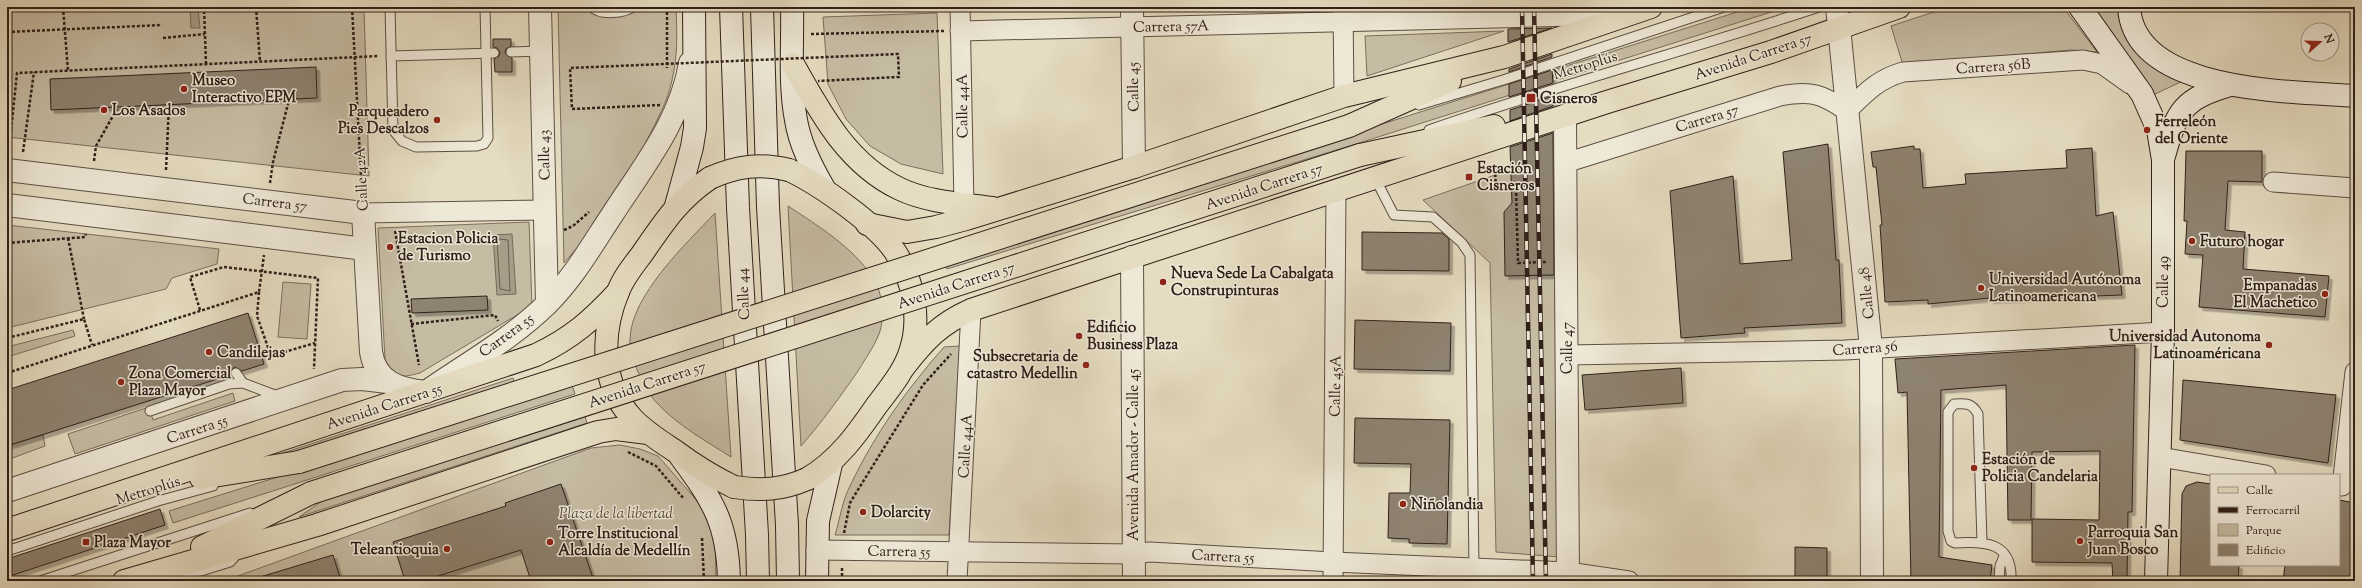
<svg xmlns="http://www.w3.org/2000/svg" width="2362" height="588" font-family="'Sorts Mill Goudy',serif">
<defs>
<filter id="shadow"><feDropShadow dx="3.5" dy="3.5" stdDeviation="0" flood-color="#0004"/></filter>
</defs>
<rect width="100%" height="100%" fill="#e5dcc1"/>
<filter id="stains"><feTurbulence type="fractalNoise" baseFrequency=".005" numOctaves="4"/><feColorMatrix values="0 0 0 0 .2 0 0 0 0 .09 0 0 0 0 .02 0 0 0 .5 -.17"/></filter>
<radialGradient id="worn" r=".72"><stop offset=".6" stop-color="#630" stop-opacity="0"/><stop offset="1" stop-color="#630" stop-opacity=".3"/></radialGradient>
<g fill="#c6bca4" stroke="#7b6e5e">
<path d="M7,7H364L369,176L7,137Z"/>
<path d="M558,7H676C677,32 678,55 672,80C668,101 656,122 646,142C622,187 598,225 564,263Z"/>
<path d="M1753,7H1787L1356,144L947,269L945,262Z"/>
<path d="M1949,7H2063L2097,52L2071,50L1903,65L1891,26Z"/>
<path d="M2094,7H2119L2187,79L2155,94Z"/>
<path d="M937,13L943,174L901,164L870,146L846,119L828,84L823,17Z"/>
<path d="M1504,31L1367,76L1365,36Z"/>
<path d="M1556,154L1560,557L1496,552L1490,263L1423,200Z"/>
<path d="M788,206C818,226 853,247 873,278C883,293 885,318 879,334C874,347 865,359 858,371C840,397 822,422 801,446Z"/>
<path d="M715,213L731,457C706,441 677,425 657,403C649,395 643,382 638,372C634,362 629,351 630,340C630,296 687,243 715,213Z"/>
<path d="M529,222L532,306L420,373C400,378 395,379 385,360L378,228Z"/>
<path d="M7,225L219,249L217,264L172,278L166,289L7,328Z"/>
<path d="M283,282L311,284L307,339L278,337Z"/>
<path d="M73,330L75,336L7,357V347Z"/>
<path d="M961,346L949,535H835C840,519 842,501 850,486C874,435 907,389 944,347Z"/>
<path d="M513,378L515,384L303,453H283Z"/>
<path d="M572,385L575,394L173,523L169,511Z"/>
<path d="M233,393L235,401L75,454L68,434L149,407L153,420Z"/>
<path d="M584,413L587,423L299,517L322,501Z"/>
<path d="M43,435L45,446L7,460V446Z"/>
<path d="M620,445L640,449L658,456L706,511L715,537L716,581H224L591,448Z"/>
</g>
<g fill="#a79c88" stroke="#776a5c">
<path d="M190,7H198L200,28H191Z"/>
<path d="M512,234L516,294L497,295L493,235Z"/>
</g>
<g fill="none" stroke-linecap="round" stroke-linejoin="round">
<path stroke="#6c5e50" stroke-width="1" d="M499,239L508,240L510,291L500,289L497,241Z"/>
</g>
<g fill="#8e8270" stroke="#302019" filter="url(#shadow)">
<path d="M1552,28L1508,42V29Z"/>
<path d="M493,39H511V46L506,49L505,53L512,58V72H495L494,59L499,56L500,52L497,48L493,47Z"/>
<path d="M1552,54V57L1509,72V69Z"/>
<path d="M316,67L317,98L51,110L50,79Z"/>
<path d="M1552,70L1553,83L1509,97V84Z"/>
<path d="M1553,96V106L1510,121V110Z"/>
<path d="M1553,133L1554,275L1505,276L1504,212L1512,203L1510,147Z"/>
<path d="M1828,144L1836,260H1839L1842,323L1744,328L1745,333L1681,338L1670,191L1733,176L1740,264L1792,260L1783,152Z"/>
<path d="M1914,146V149H1920L1923,188L1966,184L1965,174L2067,168L2066,150L2092,148L2096,216L2113,212L2122,295L1990,300V298L1928,304V300L1885,302L1880,225H1882L1876,167H1873L1871,152Z"/>
<path d="M2186,151H2262V182L2228,181L2225,230L2245,232L2243,269L2329,276L2325,317L2199,307L2203,255L2185,254L2187,221H2184Z"/>
<path d="M1362,232L1442,233L1449,239V271L1362,270Z"/>
<path d="M487,296L488,310L412,313L411,299Z"/>
<path d="M248,313L264,364L242,371L235,367L231,370L230,375L7,446V390Z"/>
<path d="M1355,320L1451,323L1450,371L1354,369Z"/>
<path d="M2135,345L2132,512H2128L2127,581H2113L2112,563L2032,562V519L2099,520L2100,451L2032,452L2031,520H2008L2006,385L1941,390L1939,557L1992,565L1990,581H1911L1907,392L1898,393L1895,359Z"/>
<path d="M1681,368L1683,403L1585,410L1582,375Z"/>
<path d="M2183,380L2336,395L2328,463L2180,440Z"/>
<path d="M1355,418L1450,420L1447,544L1409,543V539L1388,538L1389,493H1410L1411,464L1354,463Z"/>
<path d="M2197,482L2211,484V565H2239L2238,581H2180L2182,494L2186,486Z"/>
<path d="M561,484L594,581H531L521,550L422,581H405L393,542L506,506L505,503Z"/>
<path d="M2339,500L2355,503V581H2283L2285,565H2339Z"/>
<path d="M160,509L165,525L7,577V559Z"/>
<path d="M1795,547L1827,548V581H1795Z"/>
<path d="M333,555L341,581H260V577Z"/>
</g>
<g fill="none" stroke-linecap="round" stroke-linejoin="round">
<g stroke="#5d4f43" stroke-width="11">
<g id="service">
<path d="M390,7L393,130L402,141L416,147L477,146L484,144L488,138L485,7"/>
<path d="M592,7C601,16 624,13 633,7"/>
<path d="M511,52L541,51"/>
<path d="M391,56L494,53"/>
<path d="M1419,105L1503,80L1724,7"/>
<path d="M1429,130C1558,85 1690,50 1819,7"/>
<path d="M1375,178L1394,215L1433,217L1462,243L1470,255L1474,568"/>
<path d="M236,373L243,383L280,397"/>
<path d="M150,411L229,384L243,383"/>
<path d="M1982,542L1978,414C1972,403 1966,403 1954,404L1948,412V531L1951,541L1955,543C1985,541 2013,542 2011,581"/>
<path d="M7,551L158,501L213,486"/>
<path d="M172,574L185,576L230,562L238,553"/>
<path d="M40,581L250,513"/>
<path d="M1999,581L2000,566L2004,556"/>
</g>
</g>
<g stroke="#5d4f43" stroke-width="21">
<g id="minor">
<path d="M960,7L964,205"/>
<path d="M1343,7L1344,96"/>
<path d="M960,31L1618,15"/>
<path d="M1565,163L1780,96C1811,90 1822,94 1847,111C1865,93 1878,79 1903,72L2083,60L2102,64L2130,84"/>
<path d="M2273,182L2355,188"/>
<path d="M363,213L545,210"/>
<path d="M1567,355L1845,350L2163,332"/>
<path d="M2160,457L2266,475"/>
<path d="M2342,486L2355,372"/>
<path d="M816,550L1133,554L1150,552L1333,562L1568,572L1629,581"/>
<path d="M957,581L971,310"/>
<path d="M1333,581L1336,191"/>
</g>
</g>
<g stroke="#5d4f43" stroke-width="24">
<g id="tertiary">
<path d="M540,7L547,304"/>
<path d="M1132,7L1134,167"/>
<path d="M1837,7L1871,348L1872,581"/>
<path d="M1565,116L1568,581"/>
<path d="M7,170L363,213L371,352C376,382 398,389 426,392C466,364 513,338 548,303C574,277 592,245 612,215C643,167 681,120 690,63"/>
<path d="M7,205L365,249"/>
<path d="M1132,257L1134,581"/>
<path d="M7,491L342,380L362,379L388,382"/>
</g>
</g>
<g stroke="#302019" stroke-width="24">
<g id="secondary">
<path d="M731,7L738,208L757,535L758,581"/>
<path d="M762,7L768,207L787,525L788,581"/>
<path d="M792,7C793,44 789,84 796,120C800,145 812,168 825,190"/>
<path d="M2080,7L2142,94L2158,130L2163,160V332L2156,581"/>
<path d="M2129,7C2134,94 2293,91 2355,96"/>
<path d="M2164,156C2177,110 2183,99 2230,85"/>
<path d="M676,206L692,147L695,128L694,7"/>
<path d="M680,456C713,501 728,523 729,581"/>
<path d="M817,581L818,521L831,464"/>
</g>
</g>
<g stroke="#302019" stroke-width="24">
<g id="primary">
<path d="M793,64C820,112 847,164 900,189C927,202 962,204 992,208"/>
<path d="M1349,126L1450,81"/>
<path d="M1360,155L1494,126"/>
<path d="M789,170C819,184 878,225 896,253C913,281 921,317 911,349C905,370 890,388 877,405C857,434 838,461 807,479"/>
<path d="M710,178C678,200 664,222 642,254C633,266 623,278 618,292C601,333 600,383 632,418C644,431 660,441 675,451C694,465 713,477 734,487"/>
<path d="M867,224L907,232L936,227L966,219L1134,167L1344,96L1504,57L1651,7"/>
<path d="M904,367C925,340 940,324 971,310L1607,102L1771,52L1899,7"/>
<path d="M201,478L299,462"/>
<path d="M7,530L536,355C572,338 592,320 618,292"/>
<path d="M202,547L311,493"/>
<path d="M124,581L317,525L598,432L616,429L648,433"/>
</g>
</g>
<g stroke="#302019" stroke-width="2.5" stroke-dasharray="3 2" stroke-linecap="butt">
<path d="M63,7L68,71"/>
<path d="M256,7L260,62"/>
<path d="M352,7L362,194"/>
<path d="M667,7V68"/>
<path d="M7,32L162,25"/>
<path d="M811,34L944,31"/>
<path d="M163,38L205,34"/>
<path d="M206,64L204,8L238,7"/>
<path d="M9,150L17,73L379,56"/>
<path d="M23,152L34,72"/>
<path d="M94,161L96,146L118,107"/>
<path d="M1495,169L1496,189L1516,188L1518,263L1546,262"/>
<path d="M166,170L169,105"/>
<path d="M270,183L273,162L289,100"/>
<path d="M564,230L573,226L589,212"/>
<path d="M395,231L419,365"/>
<path d="M68,238L84,319"/>
<path d="M7,243L85,237L86,234"/>
<path d="M259,292L257,316L271,356L315,343"/>
<path d="M200,310L190,277L224,267L318,278L314,369"/>
<path d="M411,324L495,315L498,321"/>
<path d="M7,338L84,319L92,345"/>
<path d="M7,373L259,292L264,255"/>
<path d="M628,452L656,466L684,499"/>
<path d="M844,533L850,503L856,493L923,385L951,354"/>
<path d="M702,538L704,581"/>
<path d="M842,568V581"/>
</g>
<use href="#service" stroke="#eee8d7" stroke-width="9"/>
<use href="#minor" stroke="#eee8d7" stroke-width="19"/>
<use href="#tertiary" stroke="#eee8d7" stroke-width="22"/>
<use href="#secondary" stroke="#eee8d7" stroke-width="22"/>
<use href="#primary" stroke="#e5dcc1" stroke-width="22"/>
<g stroke="#302019" stroke-width="4.5">
<g id="rail">
<path d="M1522,7L1533,581"/>
<path d="M1534,7L1546,581"/>
</g>
</g>
<use href="#rail" stroke="#eee8d7" stroke-width="3" stroke-dasharray="9" stroke-linecap="butt"/>
<g stroke="#302019" stroke-width="24" stroke-linecap="butt">
<g id="primary-bridge">
<path d="M710,178C737,166 760,163 789,170"/>
<path d="M299,462L1349,126"/>
<path d="M734,487C761,491 782,490 807,479"/>
<path d="M311,493L1360,155"/>
</g>
</g>
<path stroke="#302019" stroke-width="2.5" stroke-dasharray="3 2" stroke-linecap="butt" d="M660,105L572,109L570,68L898,54L899,77L818,81"/>
<use href="#primary-bridge" stroke="#e5dcc1" stroke-width="22"/>
</g>
<g fill="#8f2418" stroke="#eee8d7" stroke-width="1.5">
<circle cx="184" cy="89" r="4"/>
<rect x="1526" y="93" width="10" height="10" rx="2"/>
<circle cx="104" cy="110" r="4"/>
<circle cx="437" cy="120" r="4"/>
<circle cx="2147" cy="130" r="4"/>
<rect x="1465" y="173" width="8" height="8" rx="2"/>
<circle cx="2192" cy="241" r="4"/>
<circle cx="390" cy="247" r="4"/>
<circle cx="1163" cy="282" r="4"/>
<circle cx="1981" cy="288" r="4"/>
<circle cx="2325" cy="294" r="4"/>
<circle cx="1079" cy="336" r="4"/>
<circle cx="2269" cy="345" r="4"/>
<circle cx="209" cy="352" r="4"/>
<circle cx="1086" cy="365" r="4"/>
<circle cx="121" cy="382" r="4"/>
<circle cx="1974" cy="468" r="4"/>
<circle cx="1403" cy="504" r="4"/>
<circle cx="863" cy="512" r="4"/>
<circle cx="2080" cy="541" r="4"/>
<rect x="82" y="538" width="8" height="8" rx="2"/>
<circle cx="550" cy="542" r="4"/>
<circle cx="447" cy="549" r="4"/>
</g>
<g text-anchor="middle" stroke-width="3" stroke-linejoin="round" paint-order="stroke">
<g font-size="15" fill="#302019" stroke="#eee8d7">
<text transform="translate(1171 26) rotate(-1)" y="5">Carrera 57A</text>
<text transform="translate(1753 56) rotate(-18)" y="5">Avenida Carrera 57</text>
<text transform="translate(1585 65) rotate(-17)" y="5">Metroplús</text>
<text transform="translate(1993 66) rotate(-4)" y="5">Carrera 56B</text>
<text transform="translate(1133 87) rotate(-91)" y="5">Calle 45</text>
<text transform="translate(962 106) rotate(-91)" y="5">Calle 44A</text>
<text transform="translate(1707 118) rotate(-17)" y="5">Carrera 57</text>
<text transform="translate(544 155) rotate(-91)" y="5">Calle 43</text>
<text transform="translate(361 179) rotate(-93)" y="5">Calle 42A</text>
<text transform="translate(1264 186) rotate(-18)" y="5">Avenida Carrera 57</text>
<text transform="translate(275 202) rotate(7)" y="5">Carrera 57</text>
<text transform="translate(2163 282) rotate(-90)" y="5">Calle 49</text>
<text transform="translate(956 285) rotate(-18)" y="5">Avenida Carrera 57</text>
<text transform="translate(1866 293) rotate(-96)" y="5">Calle 48</text>
<text transform="translate(743 294) rotate(-93)" y="5">Calle 44</text>
<text transform="translate(506 335) rotate(-36)" y="5">Carrera 55</text>
<text transform="translate(1567 348) rotate(-90)" y="5">Calle 47</text>
<text transform="translate(1865 348) rotate(-4)" y="5">Carrera 56</text>
<text transform="translate(647 384) rotate(-18)" y="5">Avenida Carrera 57</text>
<text transform="translate(1335 386) rotate(-89)" y="5">Calle 45A</text>
<text transform="translate(384 406) rotate(-18)" y="5">Avenida Carrera 55</text>
<text transform="translate(197 429) rotate(-18)" y="5">Carrera 55</text>
<text transform="translate(965 446) rotate(-87)" y="5">Calle 44A</text>
<text transform="translate(1133 455) rotate(-90)" y="5">Avenida Amador - Calle 45</text>
<text transform="translate(148 490) rotate(-17)" y="5">Metroplús</text>
<text transform="translate(899 551) rotate(1)" y="5">Carrera 55</text>
<text transform="translate(1223 556) rotate(3)" y="5">Carrera 55</text>
</g>
<g font-size="15" font-weight="bold" fill="#302019" stroke="#eee8d7" text-anchor="start">
<text x="192" y="85">Museo<tspan x="192" dy="17">Interactivo EPM</tspan></text>
<text x="1540" y="103">Cisneros</text>
<text x="112" y="115">Los Asados</text>
<text x="429" y="116" text-anchor="end">Parqueadero<tspan x="429" dy="17">Pies Descalzos</tspan></text>
<text x="2155" y="126">Ferreleón<tspan x="2155" dy="17">del Oriente</tspan></text>
<text x="1477" y="173">Estación<tspan x="1477" dy="17">Cisneros</tspan></text>
<text x="398" y="243">Estacion Policia<tspan x="398" dy="17">de Turismo</tspan></text>
<text x="2200" y="246">Futuro hogar</text>
<text x="1171" y="278">Nueva Sede La Cabalgata<tspan x="1171" dy="17">Construpinturas</tspan></text>
<text x="1989" y="284">Universidad Autónoma<tspan x="1989" dy="17">Latinoamericana</tspan></text>
<text x="2317" y="290" text-anchor="end">Empanadas<tspan x="2317" dy="17">El Machetico</tspan></text>
<text x="1087" y="332">Edificio<tspan x="1087" dy="17">Business Plaza</tspan></text>
<text x="2261" y="341" text-anchor="end">Universidad Autonoma<tspan x="2261" dy="17">Latinoaméricana</tspan></text>
<text x="217" y="357">Candilejas</text>
<text x="1078" y="361" text-anchor="end">Subsecretaria de<tspan x="1078" dy="17">catastro Medellin</tspan></text>
<text x="129" y="378">Zona Comercial<tspan x="129" dy="17">Plaza Mayor</tspan></text>
<text x="1982" y="464">Estación de<tspan x="1982" dy="17">Policia Candelaria</tspan></text>
<text x="1411" y="509">Niñolandia</text>
<text x="871" y="517">Dolarcity</text>
<text x="2088" y="537">Parroquia San<tspan x="2088" dy="17">Juan Bosco</tspan></text>
<text x="558" y="538">Torre Institucional<tspan x="558" dy="17">Alcaldía de Medellín</tspan></text>
<text x="94" y="547">Plaza Mayor</text>
<text x="439" y="554" text-anchor="end">Teleantioquia</text>
</g>
<g font-size="15" font-style="italic" fill="#56473c" stroke="#eee8d7">
<text x="616" y="518">Plaza de la libertad</text>
</g>
</g>
<rect width="2362" height="588" fill="none" stroke="#e5dcc1" stroke-width="24"/>
<rect x="8" y="8" width="2346" height="572" fill="none" stroke="#302019" stroke-width="2"/>
<rect x="12" y="12" width="2338" height="564" fill="none" stroke="#302019"/>
<rect x="2210" y="474" width="130" height="92" fill="#eee8d7" stroke="#a2988b"/>
<rect x="2218" y="487" width="20" height="6" fill="#e5dcc1" stroke="#a2988b"/>
<text x="2246" y="494" font-size="12" fill="#302019">Calle</text>
<rect x="2218" y="507" width="20" height="6" fill="#302019" stroke="#a2988b"/>
<text x="2246" y="514" font-size="12" fill="#302019">Ferrocarril</text>
<rect x="2218" y="524" width="20" height="12" fill="#c6bca4" stroke="#a2988b"/>
<text x="2246" y="534" font-size="12" fill="#302019">Parque</text>
<rect x="2218" y="544" width="20" height="12" fill="#8e8270" stroke="#a2988b"/>
<text x="2246" y="554" font-size="12" fill="#302019">Edificio</text>
<g transform="translate(2320 42) rotate(70)"><circle r="19" fill="#eee8d7" stroke="#a2988b"/>
<path d="M0-3L7 15L0 10L-7 15Z" fill="#8f2418"/>
<text y="-6" font-size="11" font-weight="bold" text-anchor="middle" fill="#302019">N</text>
</g>
<rect width="100%" height="100%" filter="url(#stains)"/>
<rect width="100%" height="100%" fill="url(#worn)"/>
</svg>
